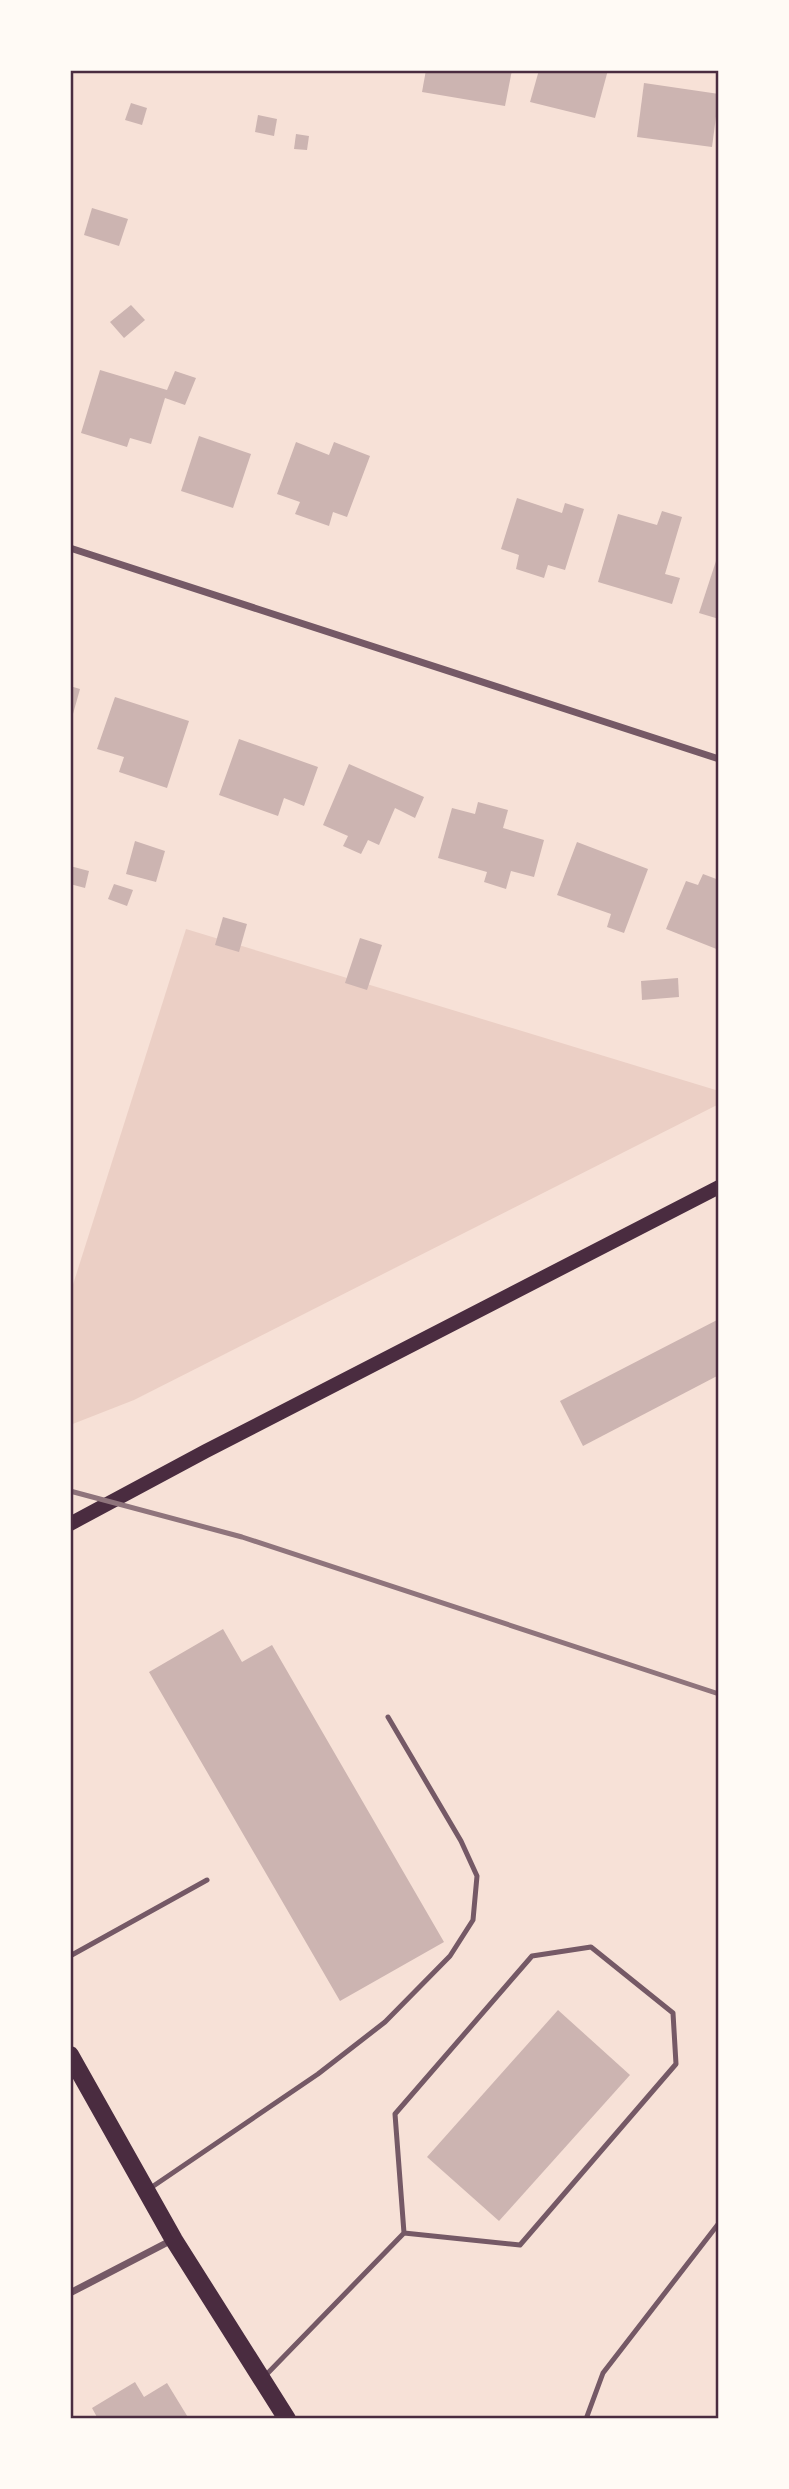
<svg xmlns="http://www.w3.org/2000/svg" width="789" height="2489" font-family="'Archivo Narrow',sans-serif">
<rect width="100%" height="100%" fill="#f7e1d7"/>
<path fill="#ebcfc5" d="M186,929L719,1091V1104L134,1400L70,1425V1294Z"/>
<g fill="#ccb4b1">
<path d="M426,70H512L505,106L422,92Z"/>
<path d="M539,70H608L595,118L530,102Z"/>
<path d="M644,83L719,94L712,147L637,137Z"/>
<path d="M131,103L147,108L142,125L125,120Z"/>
<path d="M258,115L277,119L274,136L255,132Z"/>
<path d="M296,134L309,136L307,150L294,149Z"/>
<path d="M92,208L128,219L119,246L84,235Z"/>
<path d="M131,305L145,320L124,338L110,322Z"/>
<path d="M100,370L167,390L175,371L196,378L185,405L165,398L151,444L130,438L127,447L81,433Z"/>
<path d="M199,436L251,454L233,508L181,491Z"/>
<path d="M296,442L329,455L334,442L370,456L347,517L333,512L329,526L295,514L300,502L277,494Z"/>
<path d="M517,498L562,513L565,503L584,509L565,570L548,565L544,578L516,569L519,555L501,549Z"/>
<path d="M662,511L682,517L665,574L680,578L672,604L598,582L618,514L657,525Z"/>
<path d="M716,561L719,562V619L699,613Z"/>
<path d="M70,686L80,689L71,721H70Z"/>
<path d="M115,697L189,721L167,788L119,772L124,757L97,749Z"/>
<path d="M239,739L318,767L304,806L284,798L278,816L219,795Z"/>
<path d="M349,764L424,797L415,818L395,808L379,845L368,840L361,854L343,846L348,836L323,825Z"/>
<path d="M478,802L508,810L503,828L544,840L534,877L511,871L506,889L484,882L487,872L438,858L452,808L475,814Z"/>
<path d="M135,841L165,851L156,882L126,874Z"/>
<path d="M577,842L648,869L624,933L607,927L611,914L557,895Z"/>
<path d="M70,866L89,871L85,888L70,884Z"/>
<path d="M703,874L719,880V950L666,929L686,881L698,885Z"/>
<path d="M114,884L133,890L127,906L108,899Z"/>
<path d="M223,917L247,924L239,952L215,945Z"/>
<path d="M360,938L382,945L367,990L345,983Z"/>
<path d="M678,978L679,997L642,1000L641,981Z"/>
<path d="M719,1319V1375L583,1446L560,1401Z"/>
<path d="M223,1629L242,1662L272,1645L444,1942L340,2001L149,1672Z"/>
<path d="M558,2010L630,2075L499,2221L427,2157Z"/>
<path d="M135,2382L144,2397L167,2383L189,2419H98L92,2408Z"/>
</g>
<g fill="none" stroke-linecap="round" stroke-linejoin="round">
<g stroke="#755966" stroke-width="5">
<path d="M70,1956L207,1880"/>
<path d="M149,2189L318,2074L385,2022L450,1956L473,1920L477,1876L461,1841L388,1717"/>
<path d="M264,2377L404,2233L520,2245L676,2064L673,2013L591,1947L532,1956L395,2114L404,2233"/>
<path d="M586,2419L603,2373L719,2223"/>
</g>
<g stroke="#755966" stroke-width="7">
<path d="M70,548L719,759"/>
<path d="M70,2293L172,2240"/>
</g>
<path stroke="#4a2c40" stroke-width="14" d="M70,1524L206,1451L719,1187"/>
<path stroke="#4a2c40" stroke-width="18" d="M70,2055L174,2240L287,2419"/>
<path stroke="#8f747c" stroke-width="5" d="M70,1491L242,1537L719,1694"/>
</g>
<rect width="789" height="2489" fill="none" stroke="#fffaf5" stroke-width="144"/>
<rect x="72" y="72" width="645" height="2345" fill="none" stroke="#4a2c40" stroke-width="2.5"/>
</svg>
